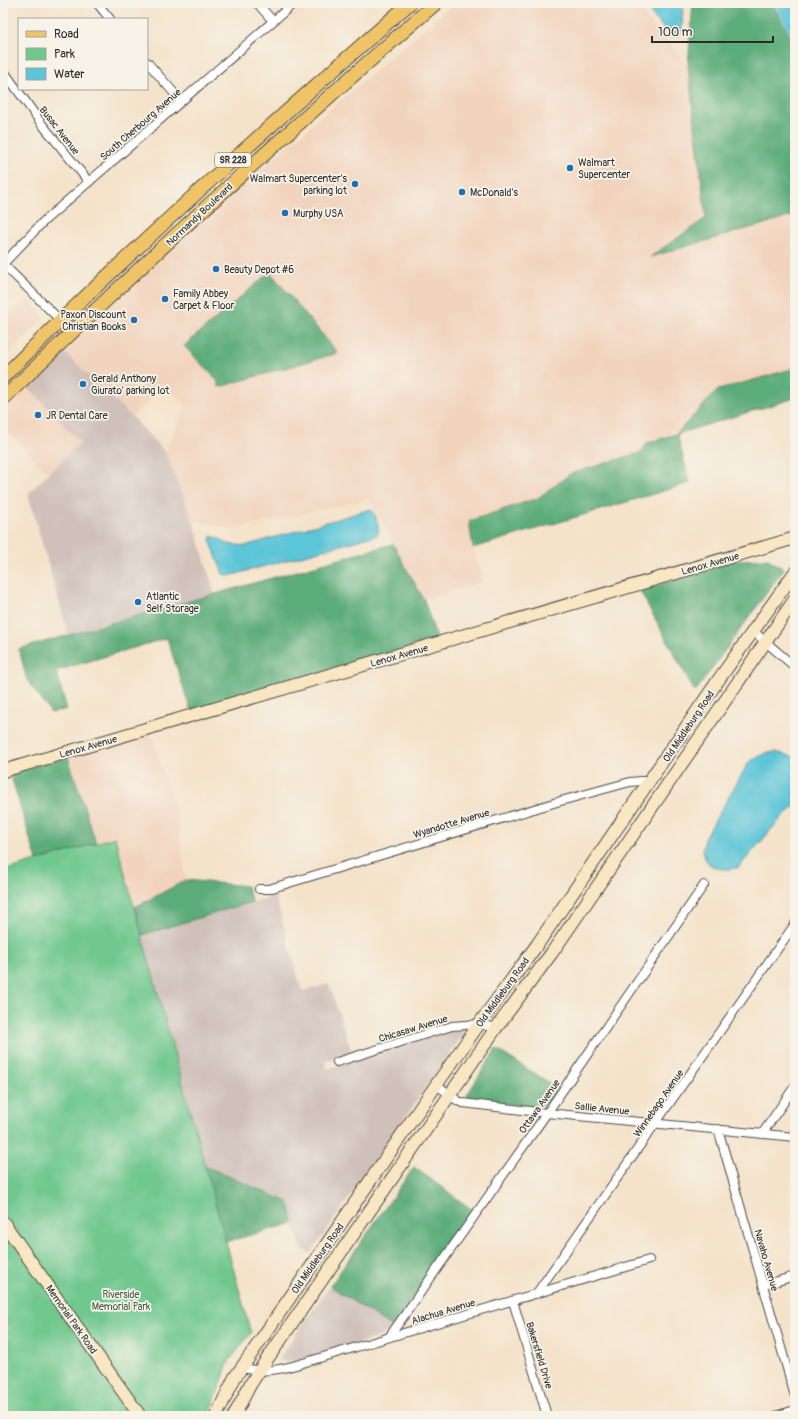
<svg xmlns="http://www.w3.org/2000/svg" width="798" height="1419" font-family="Pangolin,sans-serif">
<rect width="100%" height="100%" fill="#f7f3e8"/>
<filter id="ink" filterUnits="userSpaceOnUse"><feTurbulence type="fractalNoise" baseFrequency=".025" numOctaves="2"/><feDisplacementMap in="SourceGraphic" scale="8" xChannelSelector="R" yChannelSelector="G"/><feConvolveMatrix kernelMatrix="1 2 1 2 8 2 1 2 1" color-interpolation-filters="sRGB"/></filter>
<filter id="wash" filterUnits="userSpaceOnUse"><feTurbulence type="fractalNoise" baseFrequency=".012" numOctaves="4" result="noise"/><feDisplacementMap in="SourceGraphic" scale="16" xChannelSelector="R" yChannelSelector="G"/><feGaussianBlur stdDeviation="0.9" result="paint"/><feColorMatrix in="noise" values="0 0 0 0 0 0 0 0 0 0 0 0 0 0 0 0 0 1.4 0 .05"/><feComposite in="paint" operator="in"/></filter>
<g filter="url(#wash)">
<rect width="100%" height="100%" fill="#f4e3ca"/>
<g fill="#f2d4be" fill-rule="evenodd">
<path d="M454,3H639L640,10L688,66L706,218L652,256L795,215V368L718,390L676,434L647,443L642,452L570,474L538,498L469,521L473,548L484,581L424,600L369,499L234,529L193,520L165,452L186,406L165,385L132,417L64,352L98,317L208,215ZM185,346L338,353L219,387L217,380Z"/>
<path d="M29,298L45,318L3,359V319Z"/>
<path d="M27,386L80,442L48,473L3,427V411Z"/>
<path d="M150,732L177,815L186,880L135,907L116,837L96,843L68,757Z"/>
</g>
<g fill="#cfc0ba">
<path d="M64,352L132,417L165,452L193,520L215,595L69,636L28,494L80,442L27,386Z"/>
<path d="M275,896L302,991L329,984L352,1053L325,1061L327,1069L449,1031L456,1030L464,1033L310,1254L301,1248L288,1202L205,1166L142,935Z"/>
<path d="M330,1286L392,1327L382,1336L293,1362L278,1360Z"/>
</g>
<path fill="#6fc88e" stroke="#4d7a5c" d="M115,837L251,1333L229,1361L209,1416H3V1358L10,1355L3,1283V871Z"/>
<g fill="#5bac79" stroke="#436c52">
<path d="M693,3H772L795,44V215L650,257L706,218L688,66Z"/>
<path d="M270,272L338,353L219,387L217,380L184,346Z"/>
<path d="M795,368V398L677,434L690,483L473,548L469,521L538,498L570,474L642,452L647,443L676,434L718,390Z"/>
<path d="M393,544L424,600L437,639L191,711L167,638L56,671L67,709L51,713L27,680L19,649Z"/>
<path d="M768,559L784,569L695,692L640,591L735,560Z"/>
<path d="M68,757L96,843L37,861L10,773Z"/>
<path d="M186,880L247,886L252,902L142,935L135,907Z"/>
<path d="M496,1049L559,1089L549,1106L544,1108L470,1100L467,1095Z"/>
<path d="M205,1166L288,1202L294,1223L226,1242Z"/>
<path d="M414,1167L474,1211L392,1327L330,1286Z"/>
</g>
<g fill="#5cc5d8" stroke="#447882">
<path d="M646,3H683L682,28L678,35H671L667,32V28L664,29L653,16Z"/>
<path d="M371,509L376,517L379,531L377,535L229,576L223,574L210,540L211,536L218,538L227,544L245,546Z"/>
<path d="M776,752L795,757V806L784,815L739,867C724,872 704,870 703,849C703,845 705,840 706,836L749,762L766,753Z"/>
</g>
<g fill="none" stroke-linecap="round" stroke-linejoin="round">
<path stroke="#5cc5d8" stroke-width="15" d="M782,3L795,27"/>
</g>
</g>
<g filter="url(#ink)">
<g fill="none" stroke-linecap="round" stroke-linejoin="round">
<g stroke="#494743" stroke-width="10">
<g id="street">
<path d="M97,3L110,19"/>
<path d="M257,3L273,21"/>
<path d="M147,62L181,101"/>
<path d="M3,70L41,123L89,182"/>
<path d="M3,264L44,221L294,3"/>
<path d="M3,264L60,320L74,330"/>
<path d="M753,631L795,667"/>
<path d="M259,889H269L557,802L630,782L641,781H651"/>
<path d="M337,1062L452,1026L479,1024L496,1028"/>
<path d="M437,1085L458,1101L463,1103L547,1113L795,1137"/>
<path d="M718,1129L795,1396"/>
<path d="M762,1134L795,1086"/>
<path d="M764,1285L795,1276"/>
<path d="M536,1294L795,924"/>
<path d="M513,1301L547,1416"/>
<path d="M389,1337L547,1113L704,885"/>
<path d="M241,1368C263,1372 275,1371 296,1365L649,1260"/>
<path d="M775,1416L795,1410"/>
</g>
</g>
<g stroke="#494743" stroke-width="14">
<g id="secondary">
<path d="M3,771L795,538"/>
<path d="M3,1222L140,1416"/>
<path d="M216,1416L235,1377L245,1363L425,1101L479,1024L537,945L717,682L795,572"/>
<path d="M234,1416L250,1385L259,1371L496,1028L551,954L795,599"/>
</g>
</g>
<g stroke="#494743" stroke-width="15">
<g id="primary">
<path d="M3,377C134,247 271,124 410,3"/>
<path d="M3,399C143,262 288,131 436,3"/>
</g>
</g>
<use href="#street" stroke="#fff" stroke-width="8"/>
<use href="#secondary" stroke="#f9e7c3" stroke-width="12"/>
<use href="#primary" stroke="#efc469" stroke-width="13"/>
</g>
</g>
<g fill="#1f6fb2" stroke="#f7f3e8" stroke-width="1.5">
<circle cx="570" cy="168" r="4"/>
<circle cx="355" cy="184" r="4"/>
<circle cx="462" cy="192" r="4"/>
<circle cx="285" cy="213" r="4"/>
<circle cx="216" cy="269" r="4"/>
<circle cx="165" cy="299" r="4"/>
<circle cx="134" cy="320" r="4"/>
<circle cx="83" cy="384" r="4"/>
<circle cx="38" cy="415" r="4"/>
<circle cx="138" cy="602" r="4"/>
</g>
<g text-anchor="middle" stroke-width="3.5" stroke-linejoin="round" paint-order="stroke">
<rect fill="#f7f3e8" stroke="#686764" stroke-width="1" x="215" y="153" width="36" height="14" rx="3"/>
<g font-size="9" font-weight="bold" fill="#2b2b2b">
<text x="233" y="163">SR 228</text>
</g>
<g font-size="10" fill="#2b2b2b" stroke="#f7f3e8">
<text transform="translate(140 124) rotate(-41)" y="4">South Cherbourg Avenue</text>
<text transform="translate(60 130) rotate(52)" y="4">Busac Avenue</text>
<text transform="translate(199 214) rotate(-43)" y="4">Normandy Boulevard</text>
<text transform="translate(710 563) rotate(-16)" y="4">Lenox Avenue</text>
<text transform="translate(399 655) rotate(-16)" y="4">Lenox Avenue</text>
<text transform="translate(688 726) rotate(-56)" y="4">Old Middleburg Road</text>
<text transform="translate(88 746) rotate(-16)" y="4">Lenox Avenue</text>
<text transform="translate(451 823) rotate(-17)" y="4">Wyandotte Avenue</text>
<text transform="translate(502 992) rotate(-54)" y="4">Old Middleburg Road</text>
<text transform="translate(413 1028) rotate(-17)" y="4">Chicasaw Avenue</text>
<text transform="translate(658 1103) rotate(-55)" y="4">Winnebago Avenue</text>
<text transform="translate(539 1106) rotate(-55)" y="4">Ottawa Avenue</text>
<text transform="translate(602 1108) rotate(6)" y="4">Sallie Avenue</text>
<text transform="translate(317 1258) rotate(-55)" y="4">Old Middleburg Road</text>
<text transform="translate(767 1260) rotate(74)" y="4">Navaho Avenue</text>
<text transform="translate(443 1311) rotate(-17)" y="4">Alachua Avenue</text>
<text transform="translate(72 1319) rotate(55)" y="4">Memorial Park Road</text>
<text transform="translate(540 1355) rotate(73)" y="4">Bakersfield Drive</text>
</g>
<g font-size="10" fill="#2b2b2b" stroke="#f7f3e8" text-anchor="start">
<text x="578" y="166">Walmart<tspan x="578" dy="12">Supercenter</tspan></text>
<text x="347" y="182" text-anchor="end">Walmart Supercenter's<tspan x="347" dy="12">parking lot</tspan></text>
<text x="470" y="196">McDonald's</text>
<text x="293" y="217">Murphy USA</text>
<text x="224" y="273">Beauty Depot #6</text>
<text x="173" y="297">Family Abbey<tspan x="173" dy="12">Carpet &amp; Floor</tspan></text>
<text x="126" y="318" text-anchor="end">Paxon Discount<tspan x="126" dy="12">Christian Books</tspan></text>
<text x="91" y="382">Gerald Anthony<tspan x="91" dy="12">Giurato' parking lot</tspan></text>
<text x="46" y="419">JR Dental Care</text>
<text x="146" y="600">Atlantic<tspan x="146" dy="12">Self Storage</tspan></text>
</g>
<g font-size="10" fill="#3f5a49" stroke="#f7f3e8">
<text x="121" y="1298">Riverside<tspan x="121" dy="12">Memorial Park</tspan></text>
</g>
</g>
<rect width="798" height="1419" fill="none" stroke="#f7f3e8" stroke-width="16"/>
<rect x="18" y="18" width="130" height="72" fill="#f7f3e8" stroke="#a5a39c"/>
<rect x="26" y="31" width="20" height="6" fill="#efc469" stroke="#a5a39c"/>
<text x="54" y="38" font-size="12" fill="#2b2b2b">Road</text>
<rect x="26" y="48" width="20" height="12" fill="#6fc88e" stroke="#a5a39c"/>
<text x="54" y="58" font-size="12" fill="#2b2b2b">Park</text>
<rect x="26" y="68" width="20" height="12" fill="#5cc5d8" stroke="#a5a39c"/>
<text x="54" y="78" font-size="12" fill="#2b2b2b">Water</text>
<path d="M652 36v6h121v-6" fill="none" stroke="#2b2b2b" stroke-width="2"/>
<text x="658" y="36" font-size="12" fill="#2b2b2b" stroke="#f7f3e8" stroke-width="3" paint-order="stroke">100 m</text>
</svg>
